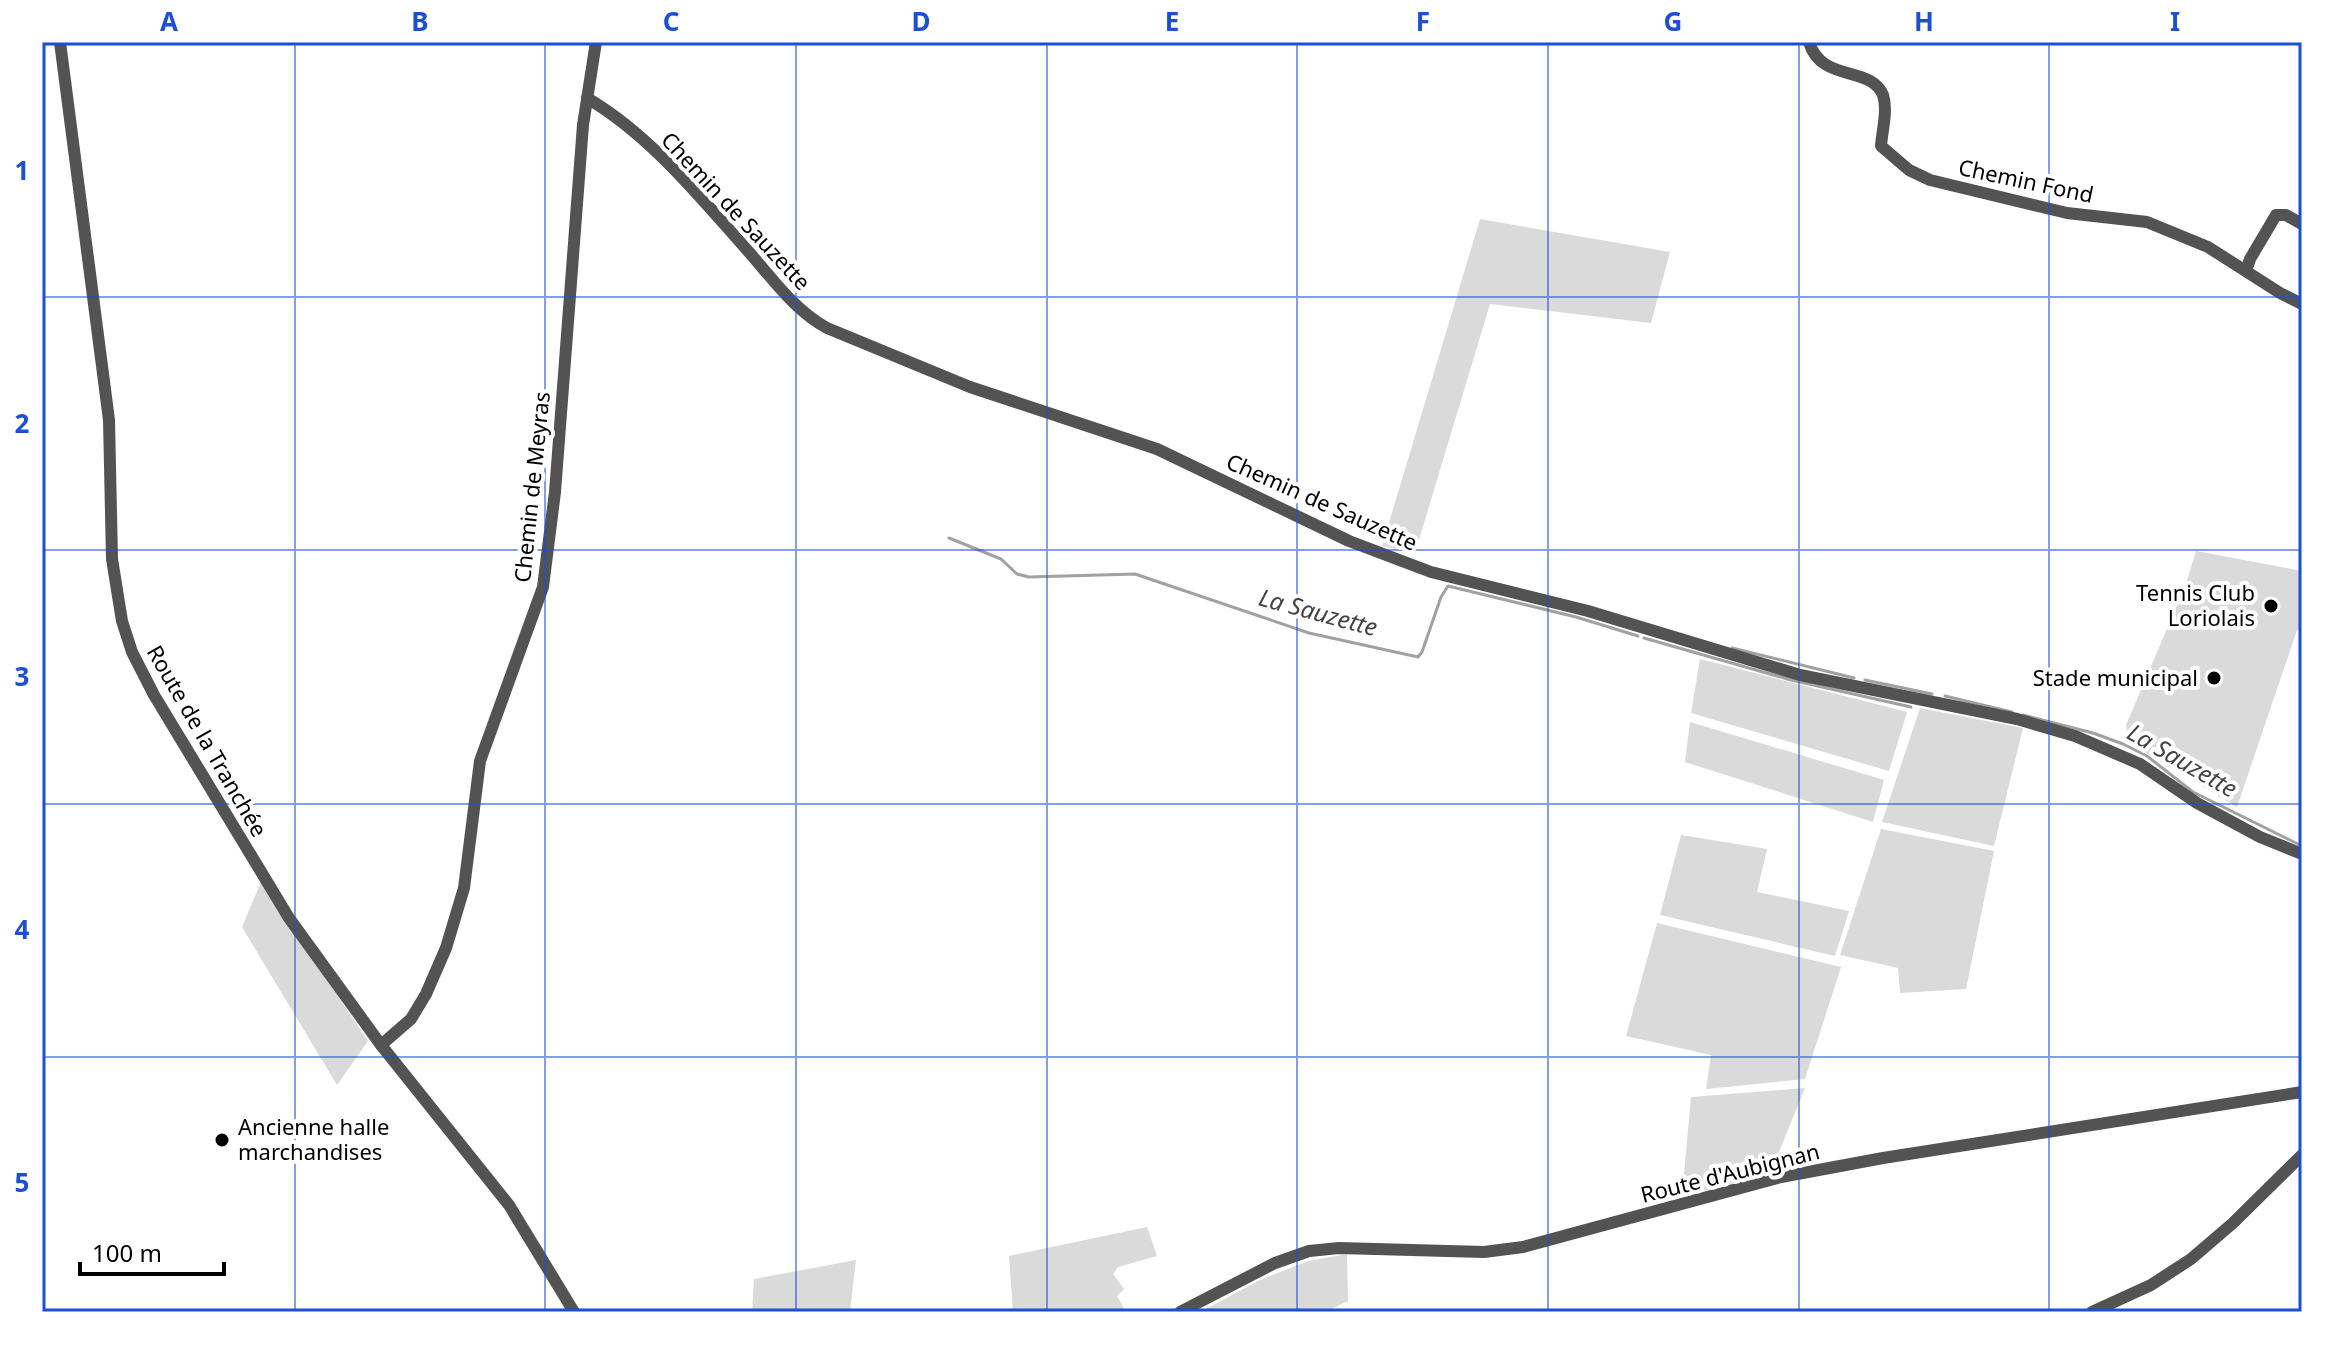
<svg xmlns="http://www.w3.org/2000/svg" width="2344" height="1354" font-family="'Noto Sans',sans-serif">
<rect width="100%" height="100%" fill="#fff"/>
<g fill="#dadada">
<path d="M1480,219L1670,252L1651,323L1490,304L1415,553L1382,546Z"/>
<path d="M2196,551L2302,571V629L2301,631L2297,630L2237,807L2131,744L2126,725L2186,584Z"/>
<path d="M1700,659L1907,712L1889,771L1691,713Z"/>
<path d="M1920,708L2023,728L1994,846L1882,822Z"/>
<path d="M1690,722L1884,780L1873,822L1685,762Z"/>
<path d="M1881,829L1994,851L1966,989L1900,993L1898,968L1840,955Z"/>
<path d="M1681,835L1767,849L1757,892L1849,911L1835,956L1660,915Z"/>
<path d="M261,882L368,1041L337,1085L242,927Z"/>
<path d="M1657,923L1841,967L1805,1079L1706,1089L1711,1055L1626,1036Z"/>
<path d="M1805,1088L1770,1174L1682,1196L1691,1097Z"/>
<path d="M1147,1227L1157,1256L1118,1267L1113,1274L1124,1289L1117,1296L1126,1312H1013L1009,1256Z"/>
<path d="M1347,1254L1348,1301L1325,1312H1200L1260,1280L1308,1261Z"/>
<path d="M856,1260L850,1312H752L754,1279Z"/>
</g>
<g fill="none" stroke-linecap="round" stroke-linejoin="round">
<g stroke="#a1a1a1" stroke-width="3">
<path d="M949,538L1001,559L1017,574L1029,577L1135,574L1309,633L1418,657L1422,652L1441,597L1448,586L1576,617L1638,636"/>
<path d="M1644,638L1791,680L1911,707"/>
<path d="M1732,648L1854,678"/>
<path d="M1865,680L1932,694"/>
<path d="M1945,696L2012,712"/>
<path d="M2023,715L2093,733L2123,744L2147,756L2193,792L2302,846"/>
</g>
<g stroke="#535353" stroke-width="12">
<path d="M60,42L109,420L112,559L122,621L132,652L154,695L289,918L381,1045L509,1205L574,1312"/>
<path d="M1809,42C1821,83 1871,65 1883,95C1888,110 1882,131 1881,146L1909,170L1930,180L2067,213L2147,222L2208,247L2280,293L2302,304"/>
<path d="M587,98C650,135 700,197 748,251C772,278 795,311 827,328L970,387L1157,449L1349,541L1431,572L1588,611L1800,675L2017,719L2075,736L2140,764L2197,803L2260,837L2302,854"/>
<path d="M2246,271L2250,259L2276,215H2286L2302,224"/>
<path d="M381,1045L411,1019L426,994L446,948L464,888L480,761L543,587L555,492L583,125L596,42"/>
<path d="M1180,1312L1275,1263L1309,1251L1339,1248L1484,1252L1523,1247L1781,1177L1883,1158L2302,1092"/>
<path d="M2092,1312L2151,1285L2191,1259L2233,1223L2302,1155"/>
</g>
</g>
<path fill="none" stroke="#1d4ed8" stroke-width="2" stroke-opacity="0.55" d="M295,42V1312M545,42V1312M796,42V1312M1047,42V1312M1297,42V1312M1548,42V1312M1799,42V1312M2049,42V1312M42,297H2302M42,550H2302M42,804H2302M42,1057H2302"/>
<g fill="#000" stroke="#fff" stroke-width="3">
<circle cx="2271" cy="606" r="8"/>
<circle cx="2214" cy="678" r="8"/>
<circle cx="222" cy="1140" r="8"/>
</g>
<g text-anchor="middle" stroke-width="8" stroke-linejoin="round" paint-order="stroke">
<g font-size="22" fill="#000" stroke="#fff">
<text transform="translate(2026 181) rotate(12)" y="8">Chemin Fond</text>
<text transform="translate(736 211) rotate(47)" y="8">Chemin de Sauzette</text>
<text transform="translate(532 487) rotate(-84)" y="8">Chemin de Meyras</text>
<text transform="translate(1322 502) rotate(24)" y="8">Chemin de Sauzette</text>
<text transform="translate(207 741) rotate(60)" y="8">Route de la Tranchée</text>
<text transform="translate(1730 1173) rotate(-14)" y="8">Route d'Aubignan</text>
</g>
<g font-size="22" fill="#000" stroke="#fff" text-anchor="end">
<text x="2255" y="601">Tennis Club<tspan x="2255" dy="25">Loriolais</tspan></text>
<text x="2198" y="686">Stade municipal</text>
<text x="238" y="1135" text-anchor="start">Ancienne halle<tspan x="238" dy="25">marchandises</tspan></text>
</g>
<g font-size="24" font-style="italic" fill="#424242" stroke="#fff">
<text transform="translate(1318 613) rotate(15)" y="8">La Sauzette</text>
<text transform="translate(2182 761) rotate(30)" y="8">La Sauzette</text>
</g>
</g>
<rect width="2344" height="1354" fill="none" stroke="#ffffff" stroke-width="88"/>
<path d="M80 1262v12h144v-12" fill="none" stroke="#000000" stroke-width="4"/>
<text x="92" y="1262" font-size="24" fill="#000000" stroke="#ffffff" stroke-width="6" paint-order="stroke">100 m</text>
<rect x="44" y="44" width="2256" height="1266" fill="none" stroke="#1d4ed8" stroke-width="3"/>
<g font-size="26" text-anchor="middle" font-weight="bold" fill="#1d4ed8">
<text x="169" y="31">A</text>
<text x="420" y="31">B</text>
<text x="671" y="31">C</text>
<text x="921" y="31">D</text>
<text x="1172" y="31">E</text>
<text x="1423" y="31">F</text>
<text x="1673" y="31">G</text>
<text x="1924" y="31">H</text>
<text x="2175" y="31">I</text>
<text x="22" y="180">1</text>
<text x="22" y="433">2</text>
<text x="22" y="686">3</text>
<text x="22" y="939">4</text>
<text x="22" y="1192">5</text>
</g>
</svg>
